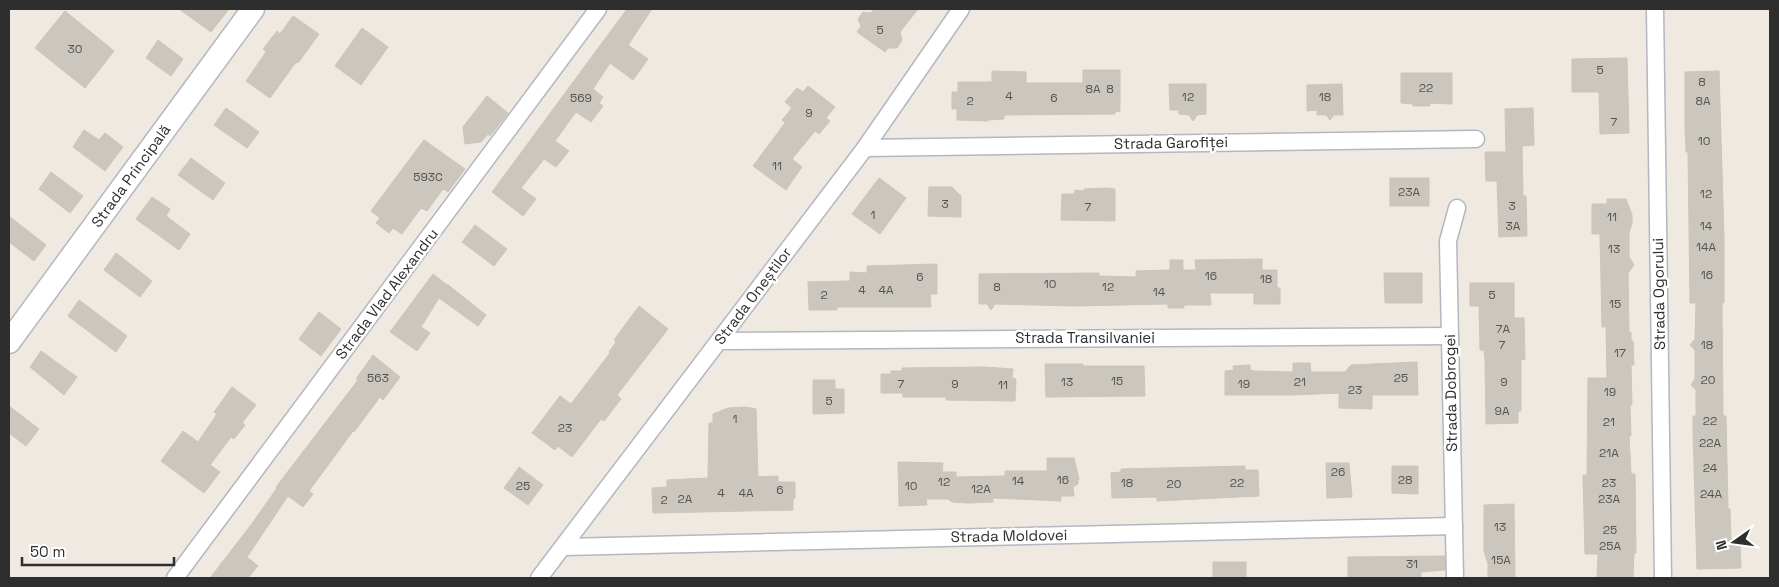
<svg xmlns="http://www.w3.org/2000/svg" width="1779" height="587" font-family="'Space Grotesk',sans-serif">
<rect width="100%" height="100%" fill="#efe9e1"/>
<g fill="#cbc7bf" stroke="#cbc5ba">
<path d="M179,9H229L211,32Z"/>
<path d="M627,9H652L628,45L648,59L633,80L610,63L593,89L603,97L599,103L603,106L591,122L576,112L555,141L569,151L556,167L544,159L521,188L536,199L523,216L492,192Z"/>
<path d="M874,9H918L900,32L902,40L897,48H888L885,52L857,32L861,26L858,19L863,12L871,13Z"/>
<path d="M65,11L114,51L85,88L35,48Z"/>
<path d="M293,16L319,34L298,63L296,62L270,98L246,81L266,52L263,49L277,31L280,34Z"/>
<path d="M362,28L388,47L361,85L335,66Z"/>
<path d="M158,40L183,59L171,76L146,58Z"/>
<path d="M1627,58L1629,133L1600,134L1599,92H1572V59Z"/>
<path d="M1083,70H1120V111L1115,112V114L1004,115V119L988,120V121L957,120V109H952V92H958V82H992V71L1026,72V83H1083Z"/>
<path d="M1719,71L1724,238V303H1722L1723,416H1726L1728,509H1730L1731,542H1740L1741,568L1697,569L1693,432V416H1696V390L1691,385L1695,379V350L1690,345L1695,339L1696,303H1690L1688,152H1686L1685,130V72Z"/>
<path d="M1401,73H1452V104L1430,103V106H1413V104L1401,103Z"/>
<path d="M1169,84H1206V114L1197,115L1193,121L1189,115L1179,114V110H1170Z"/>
<path d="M1342,84L1343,115H1334L1330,120L1326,115H1317V110L1307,111V85Z"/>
<path d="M808,86L835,107L826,118L830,121L819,134L815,131L792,159L802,167L786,190L753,166L785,123L782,120L792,108L785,102L797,88L803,92Z"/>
<path d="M487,96L508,113L490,136L488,134L481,142L465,144L463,127Z"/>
<path d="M226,108L259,132L247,148L214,125Z"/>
<path d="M1533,108L1534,145L1522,146L1523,196H1526L1527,236L1499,237L1497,181H1486L1485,152H1506L1505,109Z"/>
<path d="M84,130L99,140L105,133L123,147L105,171L73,147Z"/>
<path d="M424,140L465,169L448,192L443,189L427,211L421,208L402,234L393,228L389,233L376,223L380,218L371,211Z"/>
<path d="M191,158L225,183L213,200L178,175Z"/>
<path d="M51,172L83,196L70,213L39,189Z"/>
<path d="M879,178L906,198L880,234L852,214Z"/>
<rect x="1390" y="178" width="39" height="28"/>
<path d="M929,187H952L961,196V217L928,216Z"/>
<path d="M1108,188L1115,189V221L1061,220L1062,194H1074L1075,190L1084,191V189Z"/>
<path d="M152,197L170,209L166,216L190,234L179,250L136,219Z"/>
<path d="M1607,199H1626L1632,215V224L1629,232V257L1634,265L1628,273L1629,332H1631V341H1633L1634,365H1631L1632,405H1630L1631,436H1629L1631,474H1635L1636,553H1634L1633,578H1597L1598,554H1585L1583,475H1587L1588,378H1607L1606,327H1602L1600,234H1592V204H1607Z"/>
<path d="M9,216L46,245L34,261L9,242Z"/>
<path d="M475,225L507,249L494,266L462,242Z"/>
<path d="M116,253L152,281L140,297L104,270Z"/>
<path d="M1262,259V270H1277V288H1280V304H1254V293H1210L1211,305H1184V308H1168V304L1073,306L995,304L991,310L987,304H979V274L1099,273V276L1136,277V271L1170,270V260H1183V270H1196L1195,260Z"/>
<path d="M937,264V294H930L931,307H837V310H809L808,282L850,281V272L867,273V266Z"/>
<path d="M1384,273H1422V303H1385Z"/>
<path d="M433,274L447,285L445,288L447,284L486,315L478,326L439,298L421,327L430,333L417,351L390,332Z"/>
<path d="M1470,283H1514V318H1524L1525,359L1521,360V411H1518V423L1486,424L1485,360L1484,350H1480L1479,306H1470Z"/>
<path d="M79,300L127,336L116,352L68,316Z"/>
<path d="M639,306L668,329L617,395L621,399L604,421L601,419L572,457L558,446L555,450L532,433L560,396L571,404L610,353L609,352L616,342L614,340Z"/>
<path d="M319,312L341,329L321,356L299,339Z"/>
<path d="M41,351L77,377L64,395L30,367Z"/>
<path d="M373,355L400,377L383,400L380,397L354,432L353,431L309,491L313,494L303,507L288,496L247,557L258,566L248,578H210L251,525L277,488L276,487L358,380L356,379Z"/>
<path d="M1417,362L1418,395H1372V409L1339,408V393L1293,395H1225V371L1234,370L1233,366L1250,365V370L1255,371L1293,372V363H1310L1311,372H1345L1351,365Z"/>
<path d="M1045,364H1083V366H1144L1145,396L1046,397Z"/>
<path d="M984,367L1013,369L1012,378L1016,379L1015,401L946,400V397H903V393H881V374H891V371H902V368Z"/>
<path d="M813,380H835V389H844V413L813,414Z"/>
<path d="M232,387L256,405L242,423L245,425L234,439L231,437L210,465L220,472L204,493L161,461L183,431L198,442L217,414L214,412Z"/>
<path d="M9,406L39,429L26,446L9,433Z"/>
<path d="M745,407L756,409L758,477L778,476V482H795V498H793V510L653,513L652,488L667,487V480L708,478L709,423H713V414L728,408Z"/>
<path d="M1047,458H1074L1079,479L1078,480V484L1073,487L1074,496H1061V501L993,498V502L968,503L952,502L948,499H926L927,505L899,506L898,462L943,463L942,472H956V477L1005,476V471H1047Z"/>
<path d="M1326,463H1349L1352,497L1327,498Z"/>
<path d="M1245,466V470H1258L1259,496L1157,501V497L1112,498L1111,473L1121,472V469Z"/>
<path d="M1392,466H1418V494L1392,493Z"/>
<path d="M519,467L543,485L528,505L504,488Z"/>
<path d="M1514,504L1515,578H1488V564L1484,551V505Z"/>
<path d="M1445,556V570L1421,572V578H1348V557Z"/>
<rect x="1213" y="562" width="33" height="16"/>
</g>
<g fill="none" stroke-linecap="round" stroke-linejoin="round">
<g stroke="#b4b7c1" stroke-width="19">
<g id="minor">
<path d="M1655,9L1663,578"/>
<path d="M865,148L1476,139"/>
<path d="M720,341L1450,336"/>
<path d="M564,547L1454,526"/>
<path d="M175,578L598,9"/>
<path d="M539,578L865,148L961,9"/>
<path d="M1455,578L1448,241L1457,208"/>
</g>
</g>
<g stroke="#b4b7c1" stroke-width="25">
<path id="secondary" d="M9,342L253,9"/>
</g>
<use href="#minor" stroke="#fff" stroke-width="16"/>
<use href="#secondary" stroke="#fff" stroke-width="22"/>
</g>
<g text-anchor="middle" stroke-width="5" stroke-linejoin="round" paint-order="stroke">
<g font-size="12" fill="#555452">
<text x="880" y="34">5</text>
<text x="75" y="53">30</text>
<text x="1600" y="74">5</text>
<text x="1702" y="86">8</text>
<text x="1426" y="92">22</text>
<text x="1093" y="93">8A</text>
<text x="1110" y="93">8</text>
<text x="1009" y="100">4</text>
<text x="1188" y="101">12</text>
<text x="1325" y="101">18</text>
<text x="581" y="102">569</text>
<text x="1054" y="102">6</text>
<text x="970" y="105">2</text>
<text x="1703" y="105">8A</text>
<text x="809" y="117">9</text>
<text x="1614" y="126">7</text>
<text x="1704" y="145">10</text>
<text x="777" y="170">11</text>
<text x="428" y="181">593C</text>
<text x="1409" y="196">23A</text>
<text x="1706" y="198">12</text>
<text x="945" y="208">3</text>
<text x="1512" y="210">3</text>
<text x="1088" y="211">7</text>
<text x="873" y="219">1</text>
<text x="1612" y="221">11</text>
<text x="1513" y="230">3A</text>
<text x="1706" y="230">14</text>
<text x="1706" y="251">14A</text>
<text x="1614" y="253">13</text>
<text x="1707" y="279">16</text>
<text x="1211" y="280">16</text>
<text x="920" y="281">6</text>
<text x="1266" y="283">18</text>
<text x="1050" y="288">10</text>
<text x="997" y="291">8</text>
<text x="1108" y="291">12</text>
<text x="862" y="294">4</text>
<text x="886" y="294">4A</text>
<text x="1159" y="296">14</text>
<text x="824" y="299">2</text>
<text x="1492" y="299">5</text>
<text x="1615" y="308">15</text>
<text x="1503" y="333">7A</text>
<text x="1502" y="349">7</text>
<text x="1707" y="349">18</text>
<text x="1620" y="357">17</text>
<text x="378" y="382">563</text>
<text x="1401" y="382">25</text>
<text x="1708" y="384">20</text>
<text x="1117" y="385">15</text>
<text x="1067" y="386">13</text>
<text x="1300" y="386">21</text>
<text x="1504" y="386">9</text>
<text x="901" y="388">7</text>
<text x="955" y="388">9</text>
<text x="1244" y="388">19</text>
<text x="1003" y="389">11</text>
<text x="1355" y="394">23</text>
<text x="1610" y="396">19</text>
<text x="829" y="405">5</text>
<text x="1502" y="415">9A</text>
<text x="735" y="423">1</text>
<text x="1710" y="425">22</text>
<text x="1609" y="426">21</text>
<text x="565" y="432">23</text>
<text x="1710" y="447">22A</text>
<text x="1609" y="457">21A</text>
<text x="1710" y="472">24</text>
<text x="1338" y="476">26</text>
<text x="1063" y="484">16</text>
<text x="1405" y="484">28</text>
<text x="1018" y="485">14</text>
<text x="944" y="486">12</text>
<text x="1127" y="487">18</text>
<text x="1237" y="487">22</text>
<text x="1609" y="487">23</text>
<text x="1174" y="488">20</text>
<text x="523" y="490">25</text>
<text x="911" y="490">10</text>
<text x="981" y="493">12A</text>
<text x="780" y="494">6</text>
<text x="721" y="497">4</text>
<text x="746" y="497">4A</text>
<text x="1711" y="498">24A</text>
<text x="685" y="503">2A</text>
<text x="1609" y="503">23A</text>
<text x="664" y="504">2</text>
<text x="1500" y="531">13</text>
<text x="1610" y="534">25</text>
<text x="1610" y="550">25A</text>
<text x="1501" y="564">15A</text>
<text x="1412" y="568">31</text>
</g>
<g font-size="15" fill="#2e2e2e" stroke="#fff">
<text transform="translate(1171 143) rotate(-1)" y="5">Strada Garofiței</text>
<text transform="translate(131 176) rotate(-54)" y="5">Strada Principală</text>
<text transform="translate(387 294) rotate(-53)" y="5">Strada Vlad Alexandru</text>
<text transform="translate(1659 294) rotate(-91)" y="5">Strada Ogorului</text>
<text transform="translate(753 296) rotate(-53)" y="5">Strada Oneștilor</text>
<text x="1085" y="343">Strada Transilvaniei</text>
<text transform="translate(1451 393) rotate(-91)" y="5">Strada Dobrogei</text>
<text transform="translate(1009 536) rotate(-1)" y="5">Strada Moldovei</text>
</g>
</g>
<rect width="1779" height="587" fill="none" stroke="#2e2e2e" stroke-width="20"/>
<g transform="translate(1734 542) rotate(256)" stroke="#ffffff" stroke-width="4" paint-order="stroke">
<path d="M0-4L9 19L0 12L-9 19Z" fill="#2e2e2e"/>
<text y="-8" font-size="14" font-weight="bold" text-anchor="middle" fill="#2e2e2e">N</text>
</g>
<path d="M22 557v8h152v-8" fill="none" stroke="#2e2e2e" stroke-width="2.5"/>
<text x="30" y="557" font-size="15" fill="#2e2e2e" stroke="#ffffff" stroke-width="4" paint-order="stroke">50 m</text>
</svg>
